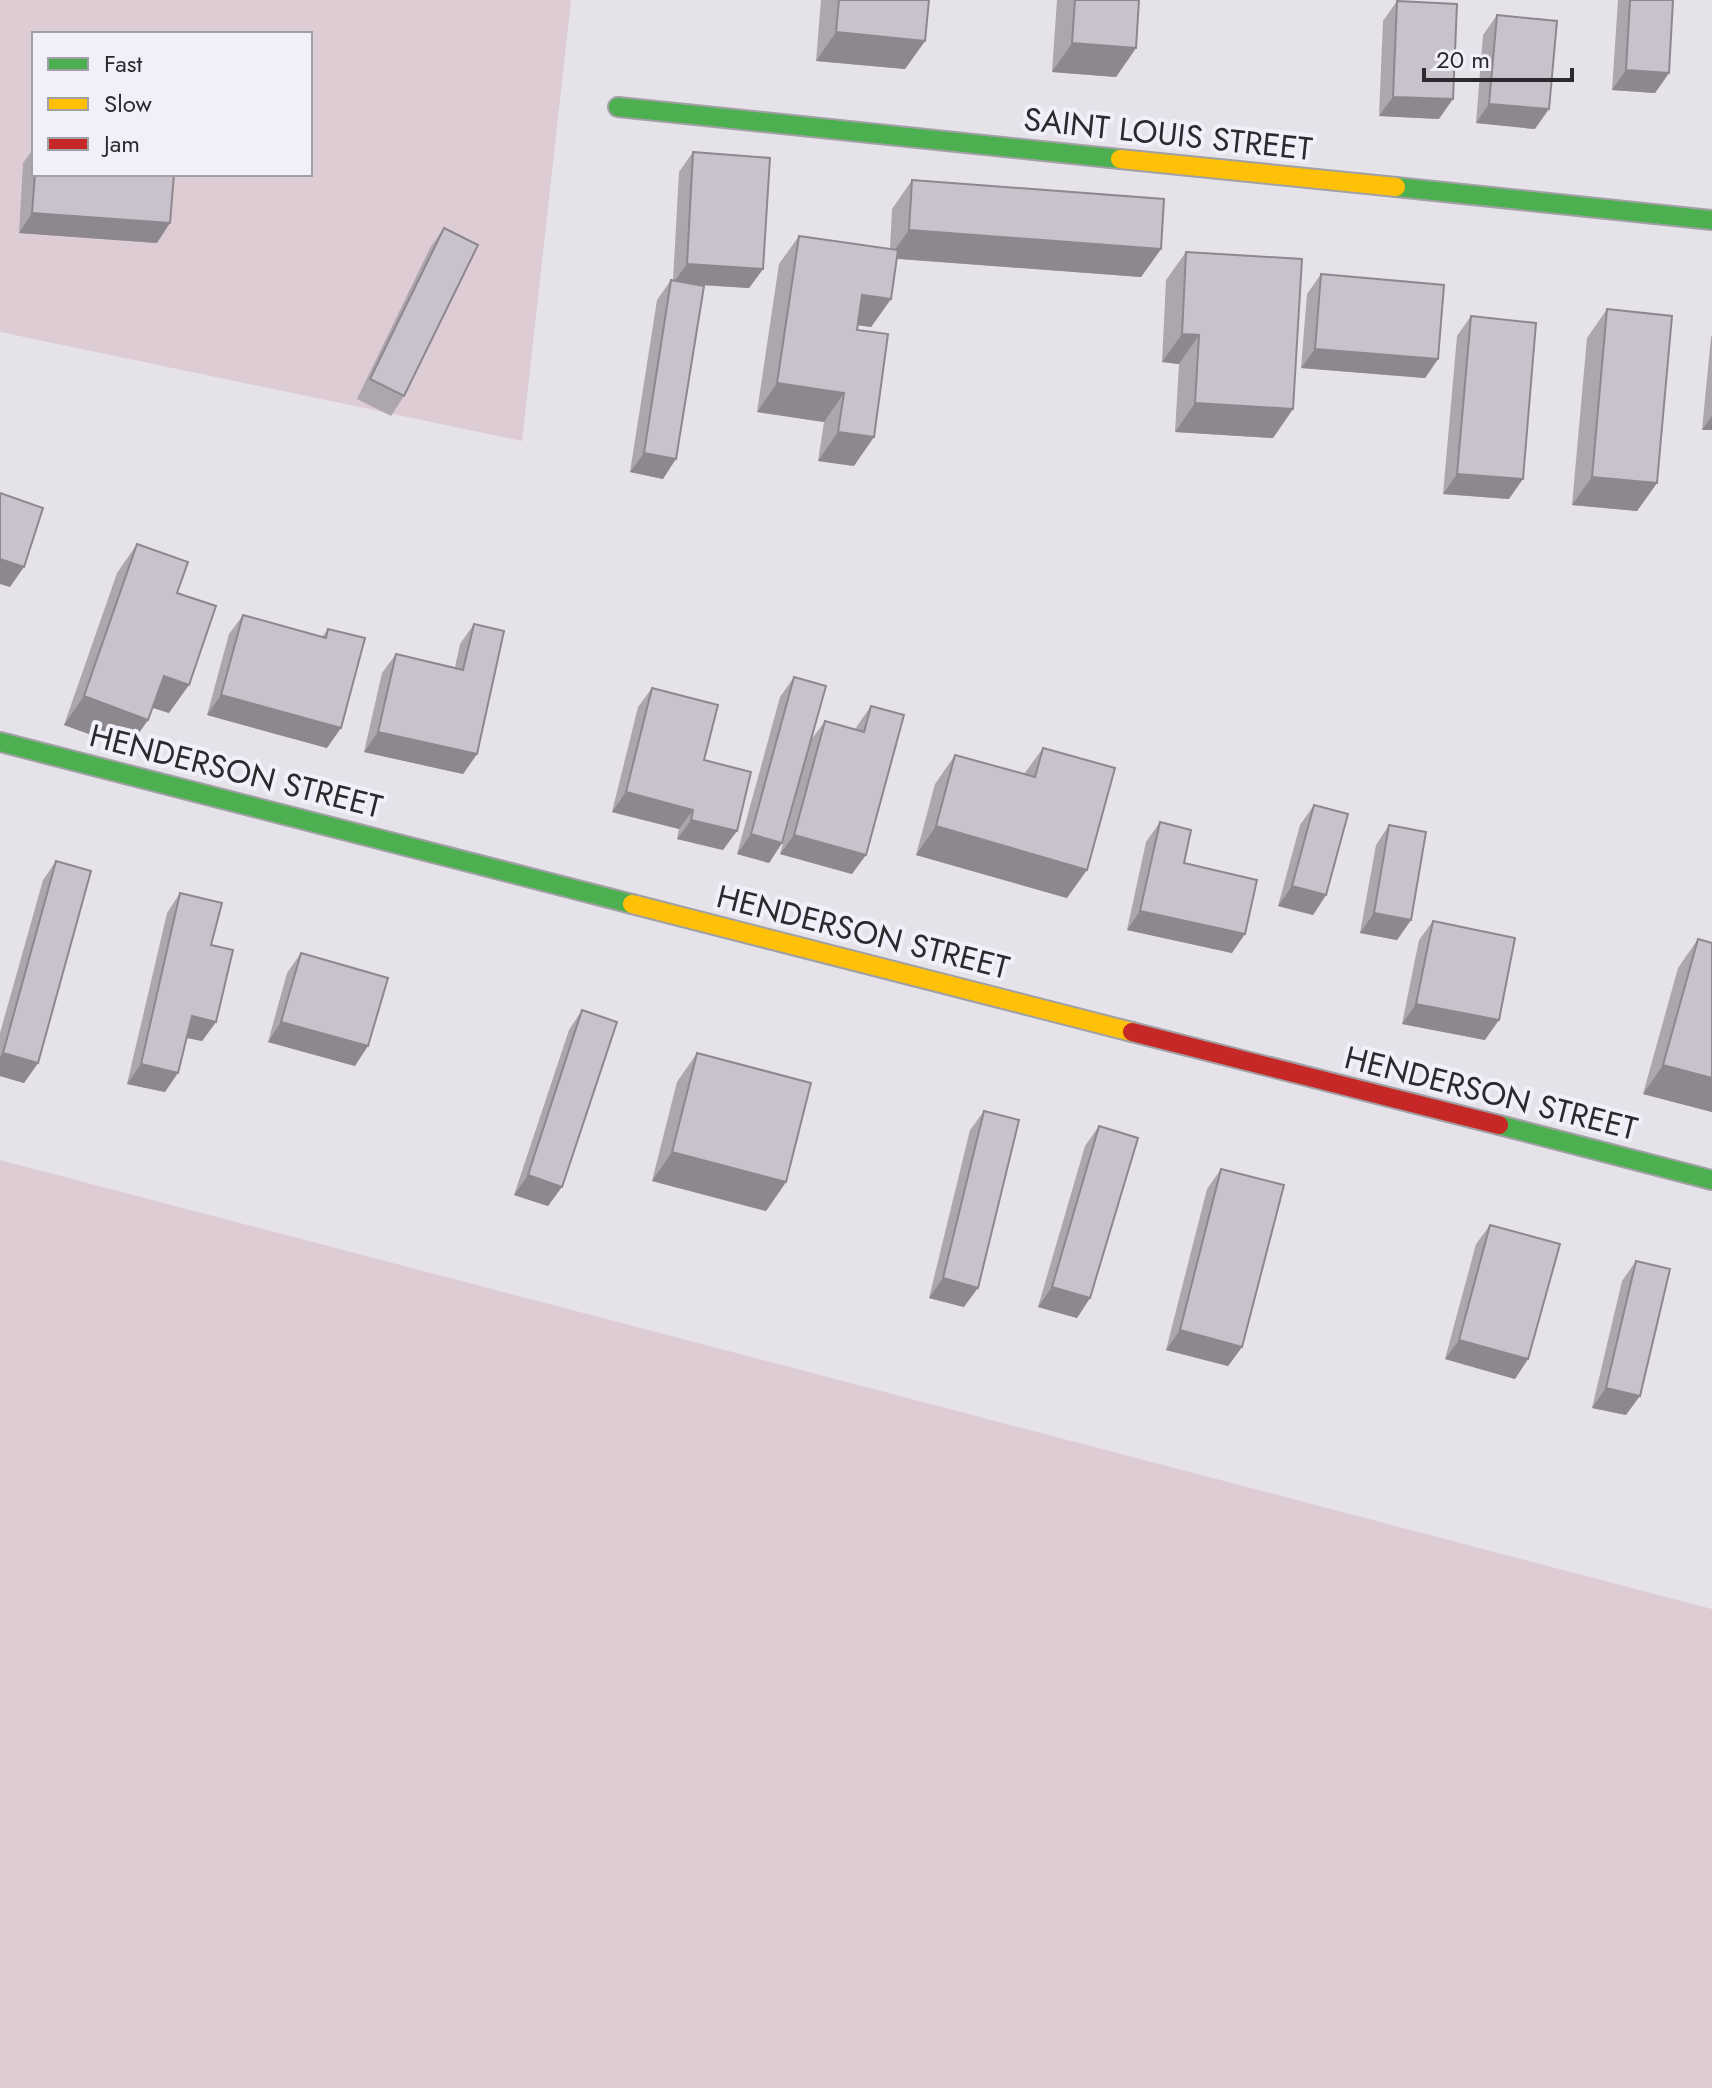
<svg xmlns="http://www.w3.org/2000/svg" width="1712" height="2088" font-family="Jost,sans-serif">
<rect width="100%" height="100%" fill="#e5e3e9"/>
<g fill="#deccd5" fill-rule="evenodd">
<path d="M0,0H571L522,441L0,332ZM34,34H310V174H34Z"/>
<path d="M0,1160L1712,1609V2088H0Z"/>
</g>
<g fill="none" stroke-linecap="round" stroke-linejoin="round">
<g stroke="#a1a0a4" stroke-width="22">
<g id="fast">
<path d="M618,107L1120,159"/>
<path d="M1396,187L1712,220"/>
<path d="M0,742L632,904"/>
<path d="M1499,1125L1712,1180"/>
</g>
</g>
<g stroke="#a1a0a4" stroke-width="22">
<g id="slow">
<path d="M1120,159L1396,187"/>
<path d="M632,904L1132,1032"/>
</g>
</g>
<g stroke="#a1a0a4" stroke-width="22">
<path id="jam" d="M1132,1032L1499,1125"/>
</g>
<use href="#fast" stroke="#4caf50" stroke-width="18"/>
<use href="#slow" stroke="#ffc107" stroke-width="18"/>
<use href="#jam" stroke="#c62828" stroke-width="18"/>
</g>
<g fill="#ada6af">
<path d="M821,0H929L925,41L905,69L816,61Z"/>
<path d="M1057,0H1139L1136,48L1116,77L1052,72Z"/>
<path d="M1618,0H1673L1669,73L1655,93L1612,90Z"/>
<path d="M1397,1L1439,119L1379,116L1383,21Z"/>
<path d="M1497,15L1535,129L1476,123L1483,35Z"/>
<path d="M34,148V174H174L157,243L19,233L23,163Z"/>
<path d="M693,152L763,269L749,288L698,285L663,479L630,472L657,300L671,280L673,281L679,172Z"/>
<path d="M912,180L1161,249L1141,277L897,259L891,299L871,327L857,325L854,466L818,461L824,422L757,412L779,264L799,236L890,249L892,209Z"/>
<path d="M444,228L404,396L391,416L357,399L430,248Z"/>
<path d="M1186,252L1293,409L1273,438L1175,432L1179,364L1162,362L1166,280Z"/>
<path d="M1321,274L1438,359L1425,378L1301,368L1307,294Z"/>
<path d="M1607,309L1657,483L1637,511L1572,505L1587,338Z"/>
<path d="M1471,316L1509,499L1443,494L1457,336Z"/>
<path d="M1712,335V430H1702L1711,337Z"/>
<path d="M137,544L177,593L169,713L153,708L148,720L128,748L64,725L117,573Z"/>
<path d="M243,615L322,637L328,629L327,748L207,715L229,634Z"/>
<path d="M474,624L477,754L463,774L364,752L382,673L396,654L455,667L460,644Z"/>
<path d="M794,677L782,843L769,863L737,854L780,697Z"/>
<path d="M652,688L704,760L723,850L677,839L679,829L612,812L638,707Z"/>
<path d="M871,706L852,874L780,854L811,740L825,721L856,729L857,726Z"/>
<path d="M1043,748L1067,898L916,855L935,784L955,755L1024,774Z"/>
<path d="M1314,805L1326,895L1313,915L1278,906L1300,825Z"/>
<path d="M1160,822L1184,863L1232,953L1127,930L1146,842Z"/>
<path d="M1389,825L1411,920L1397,940L1360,933L1376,845Z"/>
<path d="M56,861L38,1063L24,1083L0,1076V1033L43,880Z"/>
<path d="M180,893L211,945L216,1022L202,1041L187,1038L165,1092L127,1084L167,913Z"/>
<path d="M1433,921L1485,1040L1402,1024L1419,940Z"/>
<path d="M1698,939L1712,1112L1643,1094L1678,968Z"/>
<path d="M301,953L355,1066L268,1042L287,973Z"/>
<path d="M582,1010L548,1206L514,1195L569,1030Z"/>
<path d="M697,1053L786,1182L766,1211L652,1181L677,1082Z"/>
<path d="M984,1111L964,1307L929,1298L970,1130Z"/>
<path d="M1099,1126L1090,1298L1077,1318L1038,1307L1085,1146Z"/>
<path d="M1221,1169L1242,1347L1228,1366L1166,1350L1207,1189Z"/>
<path d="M1490,1225L1528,1359L1515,1379L1445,1359L1476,1244Z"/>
<path d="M1636,1261L1626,1415L1592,1408L1622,1281Z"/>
</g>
<g fill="#8d878e">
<path d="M836,32L925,41L905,69L816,61Z"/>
<path d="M1072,43L1136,48L1116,77L1052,72Z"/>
<path d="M1626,70L1669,73L1655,93L1612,90Z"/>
<path d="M1393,97L1453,99L1439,119L1379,116Z"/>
<path d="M1489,104L1549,109L1535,129L1476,123Z"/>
<path d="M32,213L170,223L157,243L19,233Z"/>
<path d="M909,230L1161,249L1141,277L889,258Z"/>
<path d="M687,264L763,269L749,288L673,283Z"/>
<path d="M862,295L891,299L871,327L842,323Z"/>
<path d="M1182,334L1199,335L1179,364L1162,362Z"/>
<path d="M1315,349L1438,359L1425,378L1301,368Z"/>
<path d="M777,383L844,393L824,422L757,412Z"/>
<path d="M1195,403L1293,409L1273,438L1175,432Z"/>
<path d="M1712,416V430H1702Z"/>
<path d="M838,432L874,437L854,466L818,461Z"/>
<path d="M644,453L676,459L663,479L630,472Z"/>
<path d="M1457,474L1523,479L1509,499L1443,494Z"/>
<path d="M1592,477L1657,483L1637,511L1572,505Z"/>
<path d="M0,559L24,567L10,587L0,584Z"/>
<path d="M164,676L189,685L169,713L144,705Z"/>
<path d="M221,695L341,728L327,748L207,715Z"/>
<path d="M84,696L148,720L128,748L64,725Z"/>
<path d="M378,732L477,754L463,774L364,752Z"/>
<path d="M626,792L693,810L679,829L612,812Z"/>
<path d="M691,820L737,831L723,850L677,839Z"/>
<path d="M936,826L1087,870L1067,898L916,855Z"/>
<path d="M751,834L782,843L769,863L737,854Z"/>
<path d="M794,835L866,855L852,874L780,854Z"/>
<path d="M1292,886L1326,895L1313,915L1278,906Z"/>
<path d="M1140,911L1245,934L1232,953L1127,930Z"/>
<path d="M1374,913L1411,920L1397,940L1360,933Z"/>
<path d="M1416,1004L1499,1020L1485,1040L1402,1024Z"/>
<path d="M192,1016L216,1022L202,1041L178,1036Z"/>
<path d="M281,1022L368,1046L355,1066L268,1042Z"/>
<path d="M3,1053L38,1063L24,1083L0,1076V1057Z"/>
<path d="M141,1064L178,1073L165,1092L127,1084Z"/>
<path d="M1663,1065L1712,1078V1112L1643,1094Z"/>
<path d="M672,1152L786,1182L766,1211L652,1181Z"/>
<path d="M528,1175L562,1187L548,1206L514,1195Z"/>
<path d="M943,1278L978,1288L964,1307L929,1298Z"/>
<path d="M1052,1287L1090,1298L1077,1318L1038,1307Z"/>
<path d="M1180,1330L1242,1347L1228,1366L1166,1350Z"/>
<path d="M1459,1340L1528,1359L1515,1379L1445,1359Z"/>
<path d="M1606,1388L1640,1396L1626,1415L1592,1408Z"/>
</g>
<g fill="#c9c1cb" stroke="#8d878e" stroke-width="2">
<path d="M839,0H929L925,41L836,32Z"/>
<path d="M1075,0H1139L1136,48L1072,43Z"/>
<path d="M1630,0H1673L1669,73L1626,70Z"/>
<path d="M1397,1L1457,4L1453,99L1393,97Z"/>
<path d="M1497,15L1557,21L1549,109L1489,104Z"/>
<path d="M693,152L770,158L763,269L687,264Z"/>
<path d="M35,174H174L170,223L32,213Z"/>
<path d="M912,180L1164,199L1161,249L909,230Z"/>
<path d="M444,228L478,245L404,396L370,379Z"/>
<path d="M799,236L898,250L891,299L862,295L857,330L888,334L874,437L838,432L844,393L777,383Z"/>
<path d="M1186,252L1302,259L1293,409L1195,403L1199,335L1182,334Z"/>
<path d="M1321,274L1444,285L1438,359L1315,349Z"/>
<path d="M671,280L704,286L676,459L644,453Z"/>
<path d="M1607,309L1672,316L1657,483L1592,477Z"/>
<path d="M1471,316L1536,323L1523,479L1457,474Z"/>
<path d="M0,493L43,508L24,567L0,559Z"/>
<path d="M137,544L188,562L177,593L216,606L189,685L164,676L148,720L84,696Z"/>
<path d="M243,615L326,638L328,629L365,638L341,728L221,695Z"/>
<path d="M474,624L504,631L477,754L378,732L396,654L463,670Z"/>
<path d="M794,677L826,686L782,843L751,834Z"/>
<path d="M652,688L718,705L704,760L751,772L737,831L691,820L693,810L626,792Z"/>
<path d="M871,706L904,715L866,855L794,835L825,721L864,732Z"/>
<path d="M1043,748L1115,768L1087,870L936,826L955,755L1035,777Z"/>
<path d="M1314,805L1348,814L1326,895L1292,886Z"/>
<path d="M1160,822L1191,830L1184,863L1257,880L1245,934L1140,911Z"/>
<path d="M1389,825L1426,832L1411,920L1374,913Z"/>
<path d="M56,861L91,871L38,1063L3,1053Z"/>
<path d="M180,893L222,903L211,945L233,950L216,1022L192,1016L178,1073L141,1064Z"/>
<path d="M1433,921L1515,938L1499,1020L1416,1004Z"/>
<path d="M1698,939L1712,943V1078L1663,1065Z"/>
<path d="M301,953L388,978L368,1046L281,1022Z"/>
<path d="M582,1010L617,1022L562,1187L528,1175Z"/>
<path d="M697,1053L811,1083L786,1182L672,1152Z"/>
<path d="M984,1111L1019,1120L978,1288L943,1278Z"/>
<path d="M1099,1126L1138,1138L1090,1298L1052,1287Z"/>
<path d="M1221,1169L1284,1185L1242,1347L1180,1330Z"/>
<path d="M1490,1225L1560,1244L1528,1359L1459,1340Z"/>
<path d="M1636,1261L1670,1269L1640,1396L1606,1388Z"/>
</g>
<g text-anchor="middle" stroke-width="8" stroke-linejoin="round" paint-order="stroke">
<g font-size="32" fill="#2b2a2d" stroke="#f1eff9">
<text transform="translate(1168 134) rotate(6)" y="11">SAINT LOUIS STREET</text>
<text transform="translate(236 771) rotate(14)" y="11">HENDERSON STREET</text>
<text transform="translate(863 932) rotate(14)" y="11">HENDERSON STREET</text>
<text transform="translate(1491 1093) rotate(14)" y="11">HENDERSON STREET</text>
</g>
</g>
<rect x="32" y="32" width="280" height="144" fill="#f1eff9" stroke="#a2a0a7" stroke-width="2"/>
<rect x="48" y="58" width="40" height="12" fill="#4caf50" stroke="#a2a0a7" stroke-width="2"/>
<text x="104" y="72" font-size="24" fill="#2b2a2d">Fast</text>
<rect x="48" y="98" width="40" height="12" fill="#ffc107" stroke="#a2a0a7" stroke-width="2"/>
<text x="104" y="112" font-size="24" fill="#2b2a2d">Slow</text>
<rect x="48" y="138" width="40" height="12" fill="#c62828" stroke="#a2a0a7" stroke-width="2"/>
<text x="104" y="152" font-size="24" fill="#2b2a2d">Jam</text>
<path d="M1424 68v12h148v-12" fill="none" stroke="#2b2a2d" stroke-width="4"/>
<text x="1436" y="68" font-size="24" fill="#2b2a2d" stroke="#f1eff9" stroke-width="6" paint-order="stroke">20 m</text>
</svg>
